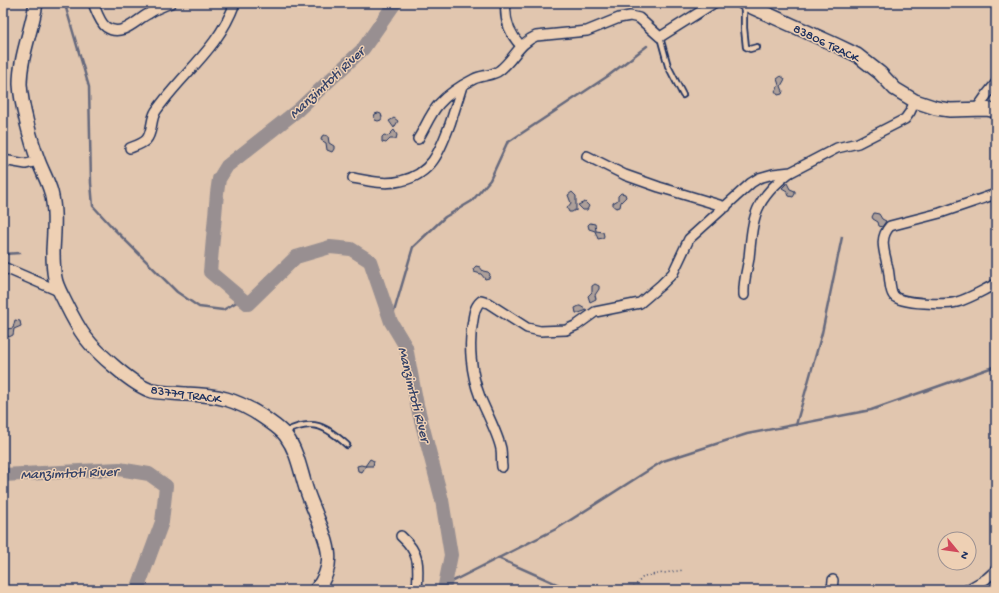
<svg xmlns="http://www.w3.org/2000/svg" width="999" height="593" font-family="'Gochi Hand',sans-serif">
<rect width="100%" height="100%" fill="#e1c6af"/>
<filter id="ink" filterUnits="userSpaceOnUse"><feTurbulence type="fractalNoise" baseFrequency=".025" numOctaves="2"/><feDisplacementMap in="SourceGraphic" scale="8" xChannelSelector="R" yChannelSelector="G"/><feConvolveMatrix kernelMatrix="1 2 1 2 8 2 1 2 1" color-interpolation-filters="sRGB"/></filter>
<g filter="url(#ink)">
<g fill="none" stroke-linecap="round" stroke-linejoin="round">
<g stroke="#66697d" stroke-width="2.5">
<path d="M66,8L89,87L91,183L93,206L114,229L177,292L199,307L223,310L242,299"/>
<path d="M3,254L20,253"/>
<path d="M391,322L413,247L445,217L472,201L490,180L507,143L608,76L647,46"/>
<path d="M796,425L822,333L842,237"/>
<path d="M498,558L570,590"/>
<path d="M445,585L558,528L663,461L747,434L871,410L996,366"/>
</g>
<g stroke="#988f91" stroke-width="14">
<path d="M395,3L363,49L298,110L227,166L219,179L217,193L210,272L248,304L296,257L330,247L351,249L370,261L391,322L406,347L417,405L442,500L451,555L444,590"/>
<path d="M3,475L119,469L149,474L166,486L162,522L137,590"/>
</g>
</g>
<g fill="#ad9f99" stroke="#1b2f5e">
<path d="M781,76L785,79L781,86L783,91L782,94L778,95L775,91L779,85L777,79Z"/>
<circle cx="378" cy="117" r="4"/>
<path d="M394,118L398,121L394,128L389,121Z"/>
<path d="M394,130L397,135L396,139H390L386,143L382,142V137L384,135L388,136Z"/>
<path d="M324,135L328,136L329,143L334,146V149L332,152L327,150L326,143L321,140L322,136Z"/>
<path d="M787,183L790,189L795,191V194L793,197L789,196L787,191L782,188Z"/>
<path d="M572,192L576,196V211L575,210L572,212H569L567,208L571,203L568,195Z"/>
<path d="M621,193L625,194L626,197L621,202L620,207L616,208L613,206V203L618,200V196Z"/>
<path d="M585,202L589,206L587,210H583L578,205Z"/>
<path d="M874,213L879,214L882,219L886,221L882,227L879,226L878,222L873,219L872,217Z"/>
<path d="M590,223L595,224L596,231L603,232L604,236L603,238L598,239L595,231L589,229L588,225Z"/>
<path d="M476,266L480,267L483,271L488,272L490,274L489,278L485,279L481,274L474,272L473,269Z"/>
<path d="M595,284L599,286V289L595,295L596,299L590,302L588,296L592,292V286Z"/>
<path d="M579,306H580L587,310L579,313H576L575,308Z"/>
<path d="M15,320L20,321L21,326L14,329L13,335L9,337L6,334V332L7,329L13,328Z"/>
<path d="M370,459L374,461L373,466H366L362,472L358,471L357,466L361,465L365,466Z"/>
</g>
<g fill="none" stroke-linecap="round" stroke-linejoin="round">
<g stroke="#1b2f5e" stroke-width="8">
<g id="lane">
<path d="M744,6V28L746,47L750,49L757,47"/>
<path d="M660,37L668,66L683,95"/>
<path d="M285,432C313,418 326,426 347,445"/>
</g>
</g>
<g stroke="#1b2f5e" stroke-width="12">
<g id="street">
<path d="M93,3C96,10 100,23 106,27C122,38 136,20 148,14C155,9 163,6 171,3"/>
<path d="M506,3C504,20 509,33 521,46"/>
<path d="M976,110L988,93L996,83"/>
<path d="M418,139C425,128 430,114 439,104C448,94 462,85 474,79C482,75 493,76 500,70C514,59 519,43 536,36L587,31L619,18L630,16L639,18L660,37L714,3"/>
<path d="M130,148C135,146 142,144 146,140C153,133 150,120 156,111C183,72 218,50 235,3"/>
<path d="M587,156L625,175L659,187L726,207"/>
<path d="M3,160L26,164L38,161"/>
<path d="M353,178C368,181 385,185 401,181C432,174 440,151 450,124C454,112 458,99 462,86"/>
<path d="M996,194L940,213L890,226C879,238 884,250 887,264C890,272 889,291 894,296C901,304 947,305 957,302C971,298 983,290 996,284"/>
<path d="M3,267L61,292"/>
<path d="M744,295C743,282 747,271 749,258C753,216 754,200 789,173"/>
<path d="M502,467C501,461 502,455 501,449C498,434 486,412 480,397C471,374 468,344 473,320C474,313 475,306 481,301L488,303L527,328L540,331L566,330L577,325L595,312L640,303L661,285L673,273L689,239L751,183L759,178L773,174L791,172L837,148L858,143L905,119L910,112L915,101"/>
<path d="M401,536C420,553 419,565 417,590"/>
<path d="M832,590L833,580"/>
<path d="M967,590L986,579L996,570"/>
</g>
</g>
<g stroke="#1b2f5e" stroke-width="16">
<g id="secondary">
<path d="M36,3C32,30 20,56 20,84C21,104 31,141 38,160C42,171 48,181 51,192C56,212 54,231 53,251C53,260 53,269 55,278C56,285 60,292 63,298C70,312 76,325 85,337C97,353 134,386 152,391C163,393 175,393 186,394C218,395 236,399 263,417C271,423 281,429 286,436C297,451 300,469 305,485C308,496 313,506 317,517C328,544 337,565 316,590"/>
<path d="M743,3L836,45L857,55L880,73L895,89L915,101L936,108L950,110L986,109L996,111"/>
</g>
</g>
<path stroke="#1b2f5e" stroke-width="1.5" stroke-dasharray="1 3" stroke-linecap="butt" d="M631,590L644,576L684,570"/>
<use href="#lane" stroke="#eed0b4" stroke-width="4.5"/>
<use href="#street" stroke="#eed0b4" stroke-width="9"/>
<use href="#secondary" stroke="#eed0b4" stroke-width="13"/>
</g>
</g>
<g text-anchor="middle" stroke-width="3" stroke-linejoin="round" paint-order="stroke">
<g font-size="13" fill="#1b2f5e" stroke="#eed0b4">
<text transform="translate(827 42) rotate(26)" y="5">83806 TRACK</text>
<text transform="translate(186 393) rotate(8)" y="5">83779 TRACK</text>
</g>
<g font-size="14" font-style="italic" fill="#344268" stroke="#eed0b4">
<text transform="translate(326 82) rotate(-43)" y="5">Manzimtoti River</text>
<text transform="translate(415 394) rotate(76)" y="5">Manzimtoti River</text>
<text transform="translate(69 472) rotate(-2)" y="5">Manzimtoti River</text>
</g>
</g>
<rect width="999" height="593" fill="none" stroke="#eed0b4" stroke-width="16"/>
<rect x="8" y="8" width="983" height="577" fill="none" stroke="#1b2f5e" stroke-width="1.5" filter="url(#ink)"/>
<g transform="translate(957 551) rotate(119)"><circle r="19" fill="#eed0b4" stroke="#9a9092"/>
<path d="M0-3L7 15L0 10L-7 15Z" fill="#d1495b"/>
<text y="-6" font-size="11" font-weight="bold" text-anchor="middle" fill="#1b2f5e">N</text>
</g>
</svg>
